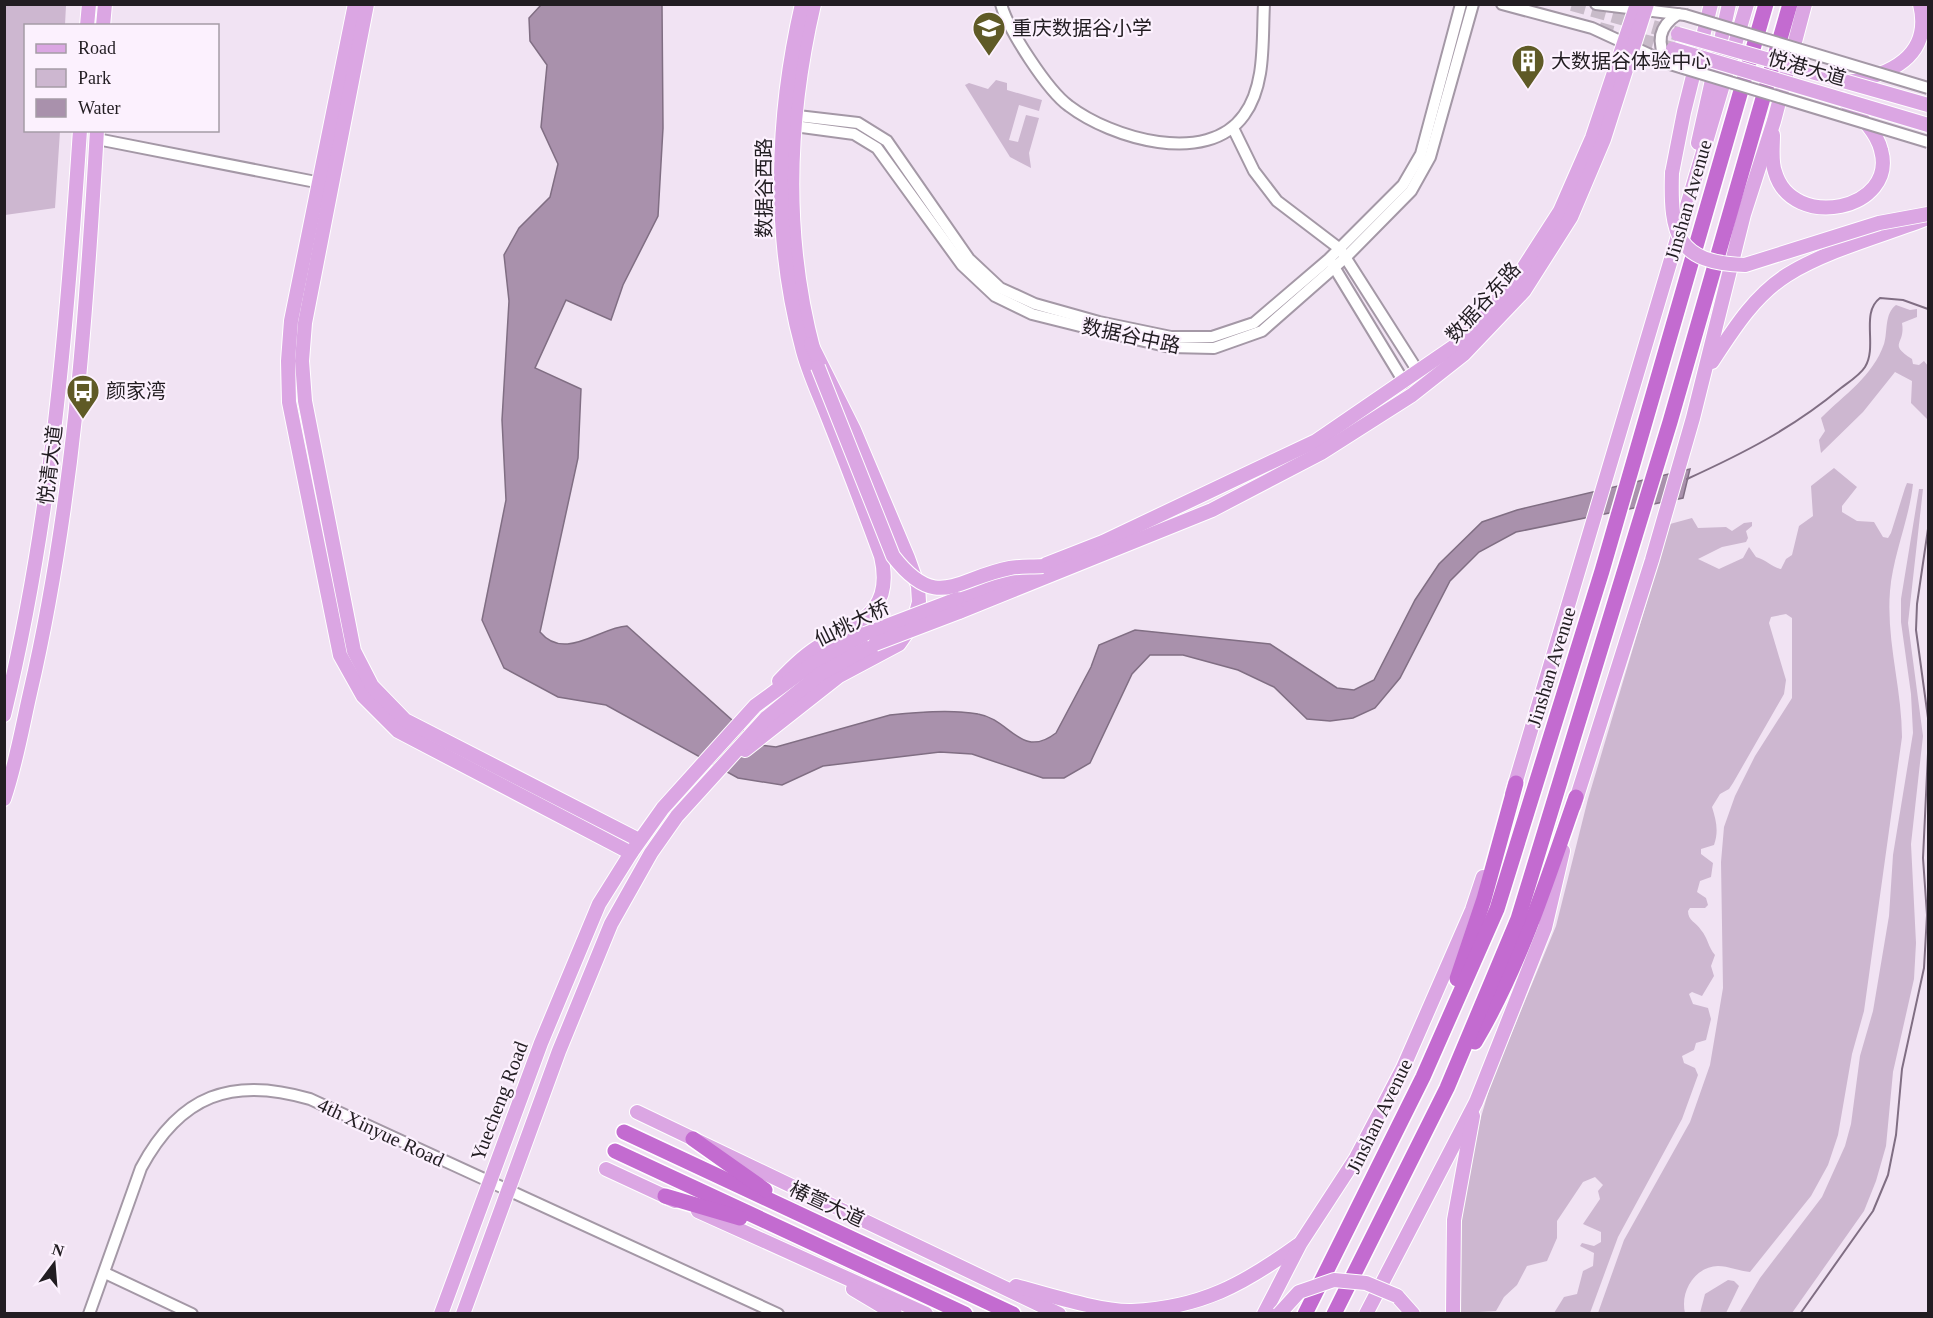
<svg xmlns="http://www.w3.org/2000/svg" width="1933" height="1318" font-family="'Times New Roman','Noto Sans SC',serif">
<rect width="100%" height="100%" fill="#f1e3f3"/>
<g fill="#cdb7d0">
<path d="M4,5H66L65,25L26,26V130L60,131L55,208L5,215Z"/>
<path d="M996,80L1007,83V90L1042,100L1039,111L1019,105L1009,140L1018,142L1026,115L1039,118L1029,153L1031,168L1010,157L965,85L969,83L988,89Z"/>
<path d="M1896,305L1910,310L1917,309V317L1902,323C1906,345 1887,343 1912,359L1913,364L1919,365L1924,361L1928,366V420L1911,403L1912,381L1895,372L1863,412L1821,453L1819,440L1825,431L1821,418C1844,395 1873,376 1884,344C1888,332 1884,314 1896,305Z"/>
<path d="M1834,468L1857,487L1842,506V512L1857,521L1874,522L1883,537L1888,538L1891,533L1905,488L1907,483L1913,484C1909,520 1893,555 1890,591C1886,640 1902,689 1902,737L1864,1011L1852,1054L1838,1135L1828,1165L1811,1196L1750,1272C1740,1271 1728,1266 1718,1266C1694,1267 1680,1292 1685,1313H1598L1624,1240L1690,1122L1710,1065L1723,988L1721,862L1724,827L1735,796L1755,756L1792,698V618L1786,614L1771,617L1769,623L1786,680L1784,694L1733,783L1729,789L1720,794L1712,807C1716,820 1719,831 1714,845L1701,849V854L1713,863L1711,877L1700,881L1697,892L1706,898L1708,905L1705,908H1690L1688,911C1688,921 1696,922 1701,930C1708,938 1708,947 1715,955L1711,966L1714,976L1702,996L1692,992L1689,994L1693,1004L1708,1008L1711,1019L1706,1040L1696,1043L1694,1050L1682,1056L1684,1063L1695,1068L1698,1075L1682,1119L1618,1237L1590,1313H1554L1564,1297L1577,1294L1583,1271L1593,1266L1594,1253L1580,1246L1582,1243L1594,1246L1601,1242V1232L1583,1224L1600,1199L1598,1191L1603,1185L1595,1177L1583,1182L1557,1221V1238L1547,1261L1527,1266L1517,1285L1504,1297L1496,1311L1461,1313L1459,1246L1461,1211L1479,1124L1491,1083L1556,926L1588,799L1670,524L1692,518L1698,528L1726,527L1732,531L1744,523L1752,522V526L1746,531L1748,538L1746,542L1722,547L1698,559L1719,569L1743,558L1749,547L1756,557C1766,560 1774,568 1781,569L1786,559L1792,555L1799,526L1813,516L1811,486Z"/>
<path d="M1919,489H1923L1908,623L1923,736L1911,844L1916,943L1914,979L1893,1072L1886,1146L1876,1181L1864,1211L1792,1313H1739L1760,1278L1822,1197L1845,1146L1851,1124L1860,1056L1873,1011L1889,916L1893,855L1913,733L1911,694L1901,622V599Z"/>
<path d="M1728,1280L1734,1281L1739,1286L1726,1313H1700L1705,1294Z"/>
</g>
<path fill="#a991ac" stroke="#806e83" stroke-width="1.5" d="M541,5H662L663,128L658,216L623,285L611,320L566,300L535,368L581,389L578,458L540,632C565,662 600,627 627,626L760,745L776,747L890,715C917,712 951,709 978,714C1010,719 1021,760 1056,733L1091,667L1099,645L1135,630L1270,644L1337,688L1354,690L1374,680L1415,600L1439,564L1482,522L1517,510L1690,469L1683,498L1516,532L1479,552L1450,581L1400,678L1375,708L1353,718L1330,721L1307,719L1274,687L1238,670L1183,655H1150L1132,674L1090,763L1064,778H1043L972,754L940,752L823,766L782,785L738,778L606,705L558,697L504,668L482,620L506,500L502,420L509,301L504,255L519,228L550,197L558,164L541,127L547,65L530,41L529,18Z"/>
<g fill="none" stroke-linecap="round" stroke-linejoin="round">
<g stroke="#806e83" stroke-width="2">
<path d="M1687,479C1744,453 1793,428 1841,388C1849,382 1860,375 1865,367C1878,346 1860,313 1880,298L1903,300L1928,309"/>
<path d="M1928,529L1917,604L1916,630L1928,718"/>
<path d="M1800,1314L1873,1211L1888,1175L1896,1135L1902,1069L1924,968L1927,915L1923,858L1928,753"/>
</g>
<g stroke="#c8bbc9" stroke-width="14" stroke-dasharray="14 7" stroke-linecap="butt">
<path d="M1572,4L1678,34"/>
<path d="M1599,29L1673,49"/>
</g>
<g stroke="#a498a6" stroke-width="14">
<g id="minor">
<path d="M1001,4C1008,30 1048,91 1069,106C1111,138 1207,167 1244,115C1266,85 1262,41 1264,4"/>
<path d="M1502,4L1592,28L1670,64"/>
<path d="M1596,4L1685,15"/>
<path d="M1668,63C1656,43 1658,27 1678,14"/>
<path d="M789,115L858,123L887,141L969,259L1000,288L1035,304L1099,322L1171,337H1212L1254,323L1329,259L1403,185L1421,154L1461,4"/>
<path d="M787,125L854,134L877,148L962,265L995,296L1032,314L1096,330L1170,347L1214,348L1262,331L1345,258L1411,191L1430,157L1473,4"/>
<path d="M1233,128L1254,171L1277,201L1340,249L1419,373"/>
<path d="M97,139L326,184"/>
<path d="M1331,262L1404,382"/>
<path d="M105,1273L192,1314"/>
<path d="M89,1314L141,1168C180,1095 232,1076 310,1099L778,1314"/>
</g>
</g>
<g stroke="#fff" stroke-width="16">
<g id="major">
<path d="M355,4L291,321L288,361L289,402L340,655L363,696L398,731L631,853"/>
<path d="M367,4L305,323L302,361L305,401L354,651L372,686L405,720L639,840"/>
<path d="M87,26L89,4"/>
<path d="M103,26L105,4"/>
<path d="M1847,82C1888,76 1933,57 1920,4"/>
<path d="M1773,135C1773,147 1771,161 1775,172C1792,232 1898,210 1881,150C1876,129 1856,113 1842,99"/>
<path d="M1698,143L1729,4"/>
<path d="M1672,173L1684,112L1711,4"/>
<path d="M814,352C783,237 787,120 814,4"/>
<path d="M1712,362C1733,330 1754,296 1787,275C1827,250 1884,235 1928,218"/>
<path d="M957,599L1103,542L1316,441L1456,345L1515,281L1560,211L1592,138L1637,4"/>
<path d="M959,612L1212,510L1321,453L1412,395L1464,354L1524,291L1571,217L1604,139L1647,4"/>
<path d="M779,681C792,667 805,654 821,645C861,621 894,611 881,556C864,510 847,465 829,420C820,396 808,372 802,347C772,236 776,116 802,4"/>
<path d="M4,715C51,523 67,327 80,130"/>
<path d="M745,750L839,676L899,644L913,624L919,602L918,586L908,558L854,430L811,344"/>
<path d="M1512,794L1747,4"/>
<path d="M4,799C16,764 22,728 30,693C73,508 86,319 97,130"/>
<path d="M1574,806L1652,560L1693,418L1744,214L1774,121L1805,4"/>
<path d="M637,1112L1059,1314"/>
<path d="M606,1169L675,1201"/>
<path d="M698,1211L926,1314"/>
<path d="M1016,1286C1046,1294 1102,1312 1132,1311C1201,1308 1244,1284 1298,1245"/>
<path d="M853,1289L895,1314"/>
<path d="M1397,1296L1413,1314"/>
<path d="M441,1314L541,1043L599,904L631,853L663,808L755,706L812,664L865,634"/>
<path d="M463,1314L559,1051L611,924L651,853L677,816L766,718L820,674L875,644"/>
<path d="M1264,1314L1300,1244L1356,1158L1403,1068L1472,910L1483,877"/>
<path d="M1366,1314L1476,1102L1545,928L1563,851"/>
<path d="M1453,1314L1454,1220L1473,1116"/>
</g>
</g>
<g stroke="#fff" stroke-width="18">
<g id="highway">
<path d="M1457,979L1484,899L1516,783"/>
<path d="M1475,1042C1520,966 1547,880 1576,797"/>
<path d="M624,1132L1013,1314"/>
<path d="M693,1139L765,1190"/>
<path d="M615,1151L965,1314"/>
<path d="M665,1196L740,1218"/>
<path d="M1305,1314L1423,1077L1497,909L1602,571L1766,4"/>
<path d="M1334,1314L1447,1088L1518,919L1670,422L1790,4"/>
</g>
</g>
<use href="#minor" stroke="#fff" stroke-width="10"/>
<use href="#major" stroke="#dba6e3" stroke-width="14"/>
<use href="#highway" stroke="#c36bd0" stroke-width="15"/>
<g stroke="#a498a6" stroke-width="14" stroke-linecap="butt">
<g id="minor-bridge">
<path d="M1685,15L1928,88"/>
<path d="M1670,64L1928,142"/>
</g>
</g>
<g stroke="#fff" stroke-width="16" stroke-linecap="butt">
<g id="major-bridge">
<path d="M1678,34L1928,105"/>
<path d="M1673,49L1928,125"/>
<path d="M1672,173C1670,235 1677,263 1745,265L1879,223L1928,214"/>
<path d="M818,367L893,556C937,613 957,578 1010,568C1021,566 1032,567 1043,566"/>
<path d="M865,634L957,599"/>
<path d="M875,644L959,612"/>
<path d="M1279,1314L1299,1292L1334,1280L1366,1283L1397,1296"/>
</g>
</g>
<use href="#minor-bridge" stroke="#fff" stroke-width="10"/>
<use href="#major-bridge" stroke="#dba6e3" stroke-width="14"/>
</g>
<defs>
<g id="school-pin" transform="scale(1.725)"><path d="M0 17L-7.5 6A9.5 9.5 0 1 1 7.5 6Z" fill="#5f5a26" stroke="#fcf1fe"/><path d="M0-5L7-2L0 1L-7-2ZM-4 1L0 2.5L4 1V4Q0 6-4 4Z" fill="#fff"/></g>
<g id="building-pin" transform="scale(1.725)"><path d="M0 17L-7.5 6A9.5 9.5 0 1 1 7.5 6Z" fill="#5f5a26" stroke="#fcf1fe"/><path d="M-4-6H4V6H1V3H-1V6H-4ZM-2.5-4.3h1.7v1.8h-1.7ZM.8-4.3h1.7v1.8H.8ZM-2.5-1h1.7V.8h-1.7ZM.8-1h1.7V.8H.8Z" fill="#fff"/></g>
<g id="bus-pin" transform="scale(1.725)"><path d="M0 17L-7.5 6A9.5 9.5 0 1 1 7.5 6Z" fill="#5f5a26" stroke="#fcf1fe"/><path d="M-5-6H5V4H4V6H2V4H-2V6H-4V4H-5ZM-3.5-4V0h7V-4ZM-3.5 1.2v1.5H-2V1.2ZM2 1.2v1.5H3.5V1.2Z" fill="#fff"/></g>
</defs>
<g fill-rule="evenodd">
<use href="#school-pin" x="989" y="28"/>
<use href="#building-pin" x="1528" y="61"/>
<use href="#bus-pin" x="83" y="391"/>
</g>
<g text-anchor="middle" stroke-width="4.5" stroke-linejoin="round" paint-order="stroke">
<g font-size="20" fill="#221d22" stroke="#fcf1fe" text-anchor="start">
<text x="1012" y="35">重庆数据谷小学</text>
<text x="1551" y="68">大数据谷体验中心</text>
<text x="106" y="398">颜家湾</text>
</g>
<g font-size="20" fill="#221d22" stroke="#fcf1fe">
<text transform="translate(1807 68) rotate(16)" y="7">悦港大道</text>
<text transform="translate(764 188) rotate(-90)" y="7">数据谷西路</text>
<text transform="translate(1688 200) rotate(-74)" y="7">Jinshan Avenue</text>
<text transform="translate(1483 302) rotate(-48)" y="7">数据谷东路</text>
<text transform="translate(1131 336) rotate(12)" y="7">数据谷中路</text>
<text transform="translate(50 465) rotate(-83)" y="7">悦清大道</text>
<text transform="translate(852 623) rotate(-26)" y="7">仙桃大桥</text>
<text transform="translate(1551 667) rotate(-73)" y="7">Jinshan Avenue</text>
<text transform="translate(499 1101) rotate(-69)" y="7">Yuecheng Road</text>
<text transform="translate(1379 1116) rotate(-64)" y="7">Jinshan Avenue</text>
<text transform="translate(381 1132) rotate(25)" y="7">4th Xinyue Road</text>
<text transform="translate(827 1204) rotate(25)" y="7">椿萱大道</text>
</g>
</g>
<rect width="1933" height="1318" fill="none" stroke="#221d22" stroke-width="12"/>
<rect x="24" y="24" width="195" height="108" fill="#fcf1fe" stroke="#a59ca6" stroke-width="1.5"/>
<rect x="36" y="44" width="30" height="9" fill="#dba6e3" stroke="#a59ca6" stroke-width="1.5"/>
<text x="78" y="54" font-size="18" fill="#221d22">Road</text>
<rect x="36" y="69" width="30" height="18" fill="#cdb7d0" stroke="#a59ca6" stroke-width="1.5"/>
<text x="78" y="84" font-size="18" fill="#221d22">Park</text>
<rect x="36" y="99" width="30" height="18" fill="#a991ac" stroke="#a59ca6" stroke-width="1.5"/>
<text x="78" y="114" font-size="18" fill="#221d22">Water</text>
<g transform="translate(54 1264) rotate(16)" stroke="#fcf1fe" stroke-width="4.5" paint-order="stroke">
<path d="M0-4.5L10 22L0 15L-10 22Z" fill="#221d22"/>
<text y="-9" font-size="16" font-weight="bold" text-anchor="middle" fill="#221d22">N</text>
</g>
</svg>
